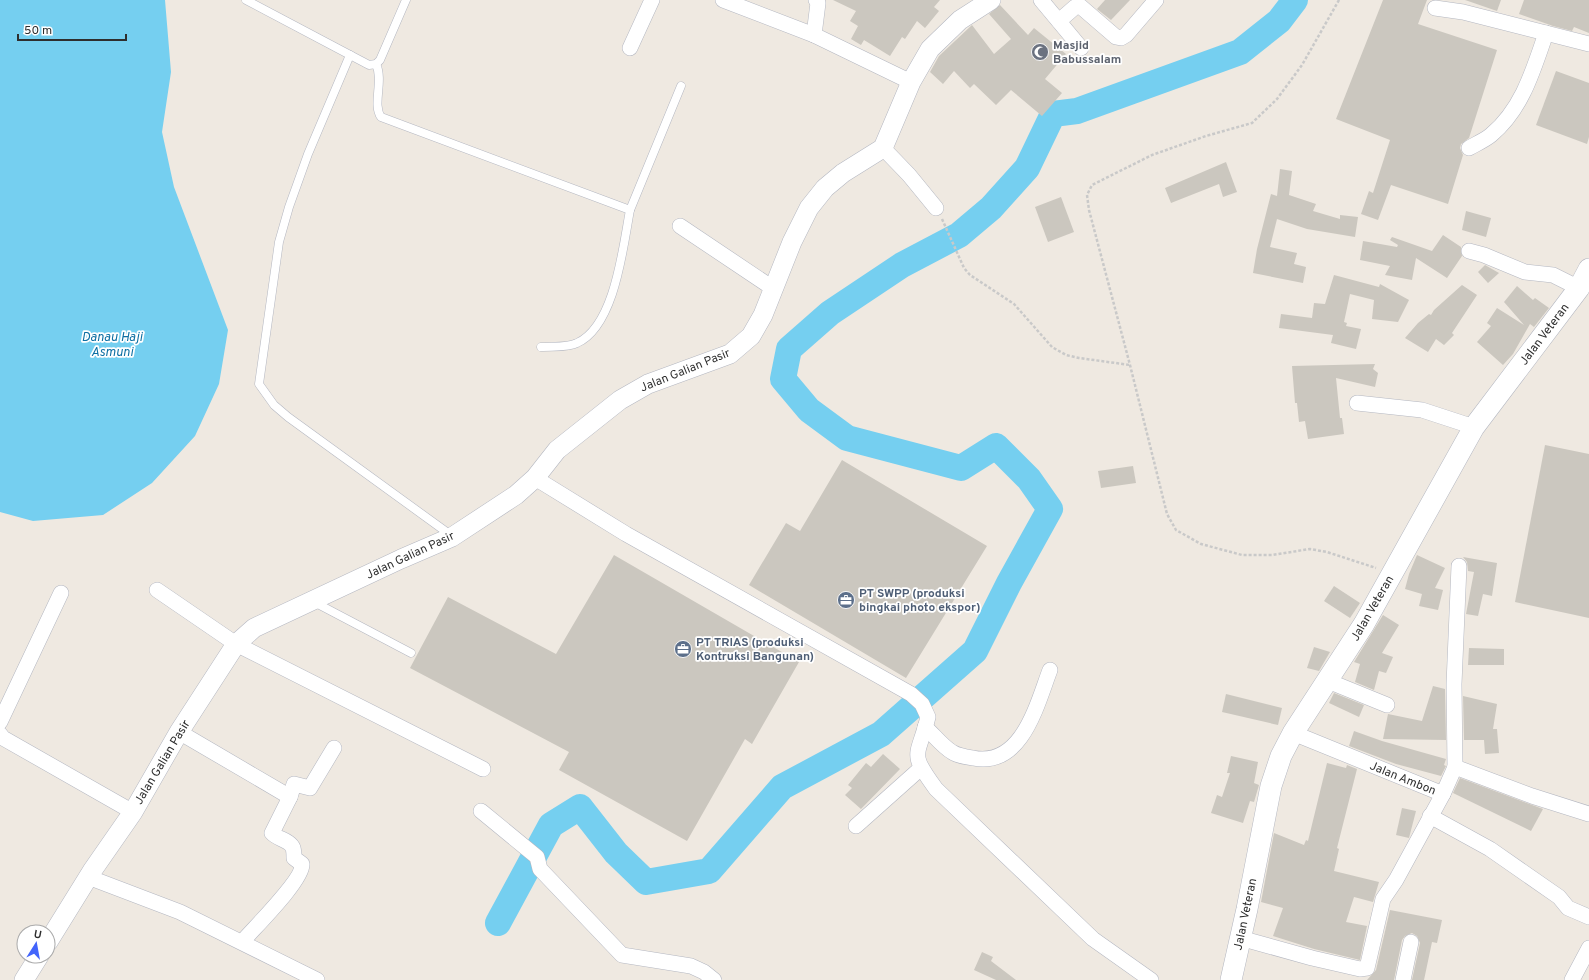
<svg xmlns="http://www.w3.org/2000/svg" width="1589" height="980" font-family="Overpass,sans-serif">
<rect width="100%" height="100%" fill="#efe9e1"/>
<path fill="#75cff0" d="M0,0H165L171,72L162,132L174,187L228,330L219,384L195,436L152,483L103,515L33,521L0,512Z"/>
<g fill="none" stroke-linecap="round" stroke-linejoin="round">
<path stroke="#75cff0" stroke-width="26" d="M498,923L551,825L580,807L616,853L646,882L709,871L782,787L881,734L975,651L1009,583L1050,509L1029,479L996,446L961,468L847,438L809,410L783,379L789,349L830,313L902,265L959,235L991,208L1027,168L1053,114L1077,111L1240,52L1279,21L1295,0"/>
</g>
<g fill="#cbc7bf">
<path d="M833,0H940L934,7L939,11L925,28L917,21L905,39L902,37L890,56L864,40L861,45L851,39L858,26L850,21L856,11Z"/>
<path d="M1105,0H1130L1111,20L1097,9Z"/>
<path d="M1383,0H1427L1418,24L1497,50L1469,138L1461,144L1460,148L1463,155L1448,204L1391,185L1378,220L1361,214L1369,191L1373,193L1390,140L1336,119Z"/>
<path d="M1465,0H1501L1497,11Z"/>
<path d="M1524,0H1589V33L1574,27L1572,31L1553,26L1519,14Z"/>
<path d="M1000,5L1028,35L1034,28L1066,54L1045,79L1062,93L1042,116L1011,90L996,105L974,84L970,88L954,71L943,84L930,72L939,56L972,25L994,54L1011,39L989,14Z"/>
<path d="M1556,71L1589,83V137L1587,144L1536,125Z"/>
<path d="M1226,162L1237,192L1223,197L1219,184L1171,203L1165,188Z"/>
<path d="M1280,169L1292,171L1289,195L1316,204L1313,211L1340,219V215L1358,217L1355,237L1307,229L1277,219L1270,247L1297,253L1294,264L1306,267L1303,283L1253,273L1257,249L1271,194L1277,196Z"/>
<path d="M1061,197L1074,232L1048,242L1035,207Z"/>
<path d="M1466,211L1491,218L1486,237L1462,230Z"/>
<path d="M1443,235L1461,247L1462,256L1447,278L1416,258L1412,280L1385,275L1390,266L1360,260L1363,241L1397,247L1398,245L1390,240L1392,237L1432,251Z"/>
<path d="M1485,265L1499,273L1488,283L1478,272Z"/>
<path d="M1334,275L1379,287L1380,284L1409,300L1398,322L1372,319L1374,300L1350,294L1344,322L1347,323L1346,326L1361,329L1356,349L1331,343L1333,335L1279,328L1281,314L1312,318L1314,303L1325,304Z"/>
<path d="M1462,285L1477,295L1452,333L1454,335L1444,345L1436,339L1428,352L1405,338L1418,323L1429,314L1431,315L1434,310Z"/>
<path d="M1517,286L1533,300L1535,298L1549,308L1534,327L1530,324L1513,354L1503,365L1477,342L1491,326L1487,323L1497,308L1524,325L1504,302Z"/>
<path d="M1375,364L1373,369L1378,373L1375,387L1336,378L1340,418H1342L1344,434L1308,439L1305,421L1299,422L1297,403H1295L1292,366Z"/>
<path d="M1545,445L1589,454V618L1515,602Z"/>
<path d="M842,460L987,546L906,678L749,585L786,523L800,531Z"/>
<path d="M1133,466L1136,483L1101,488L1098,471Z"/>
<path d="M614,555L799,662L752,744L745,739L687,841L559,770L569,752L410,668L448,597L556,654Z"/>
<path d="M1417,555L1445,568L1435,588L1443,590L1438,610L1419,606L1422,594L1405,589L1409,574Z"/>
<path d="M1463,557L1497,563L1492,596L1483,594L1478,616L1466,614L1474,572L1468,571L1467,562Z"/>
<path d="M1334,586L1360,603L1350,618L1324,601Z"/>
<path d="M1383,615L1399,625L1382,653L1393,657L1386,673L1379,671L1374,690L1355,682L1360,664L1354,662Z"/>
<path d="M1314,647L1330,652L1319,671L1307,668Z"/>
<path d="M1469,648L1504,649V665H1468Z"/>
<path d="M1433,686L1445,689L1446,740L1383,739L1388,714L1422,721Z"/>
<path d="M1334,693L1364,705L1359,717L1329,703Z"/>
<path d="M1226,694L1282,708L1278,725L1222,712Z"/>
<path d="M1463,696L1497,704L1493,729H1497L1499,753L1485,754L1484,740H1464Z"/>
<path d="M1354,731L1382,741L1446,759L1444,765L1446,766L1441,776L1396,764L1349,746Z"/>
<path d="M883,754L900,769L861,809L845,795L852,788L848,785L866,763L871,767Z"/>
<path d="M1231,756L1258,762L1254,783L1259,785L1254,802L1250,801L1243,823L1211,813L1217,795L1222,797L1230,773H1227Z"/>
<path d="M1327,763L1346,768L1347,765L1357,769L1337,848L1339,849L1334,871L1379,882L1373,902L1354,897L1346,922L1367,926L1360,960L1314,949L1273,936L1283,908L1261,902L1274,833L1304,845L1306,840L1308,841Z"/>
<path d="M1460,778L1543,809L1531,831L1453,793Z"/>
<path d="M1402,808L1416,811L1409,838L1396,835Z"/>
<path d="M1390,910L1442,920L1437,943L1432,942L1424,980H1412L1420,943L1417,936L1412,933L1405,936L1402,940L1394,980H1367L1376,970Z"/>
<path d="M982,952L993,957L991,961L1016,980H996L974,970Z"/>
</g>
<g fill="none" stroke-linecap="round" stroke-linejoin="round">
<g stroke="#b4b7c1" stroke-width="9">
<g id="service">
<path d="M246,0L369,65L376,64L380,60L406,0"/>
<path d="M350,55L308,154L289,207L279,242L259,384L274,405L288,417L452,536"/>
<path d="M376,64C384,81 372,104 381,117L630,210C623,247 615,326 577,343C568,348 551,346 541,347"/>
<path d="M630,210L681,86"/>
<path d="M314,602L411,653"/>
</g>
</g>
<g stroke="#b4b7c1" stroke-width="16">
<g id="minor">
<path d="M723,0L814,35L911,82"/>
<path d="M1041,0L1081,48"/>
<path d="M1435,8L1463,12L1589,44"/>
<path d="M1059,21L1075,7L1080,6L1116,37L1121,38L1126,35L1156,0"/>
<path d="M814,35L818,3L816,0"/>
<path d="M630,48L652,0"/>
<path d="M883,148L909,175L936,208"/>
<path d="M1469,148C1476,144 1485,140 1491,135C1522,109 1533,71 1546,33"/>
<path d="M680,226L774,289"/>
<path d="M1469,251L1484,255L1525,272L1553,275L1579,288"/>
<path d="M1357,403L1422,410L1474,427"/>
<path d="M535,478L626,534L911,694L922,704L928,717C918,758 908,751 936,789L1093,939L1151,980"/>
<path d="M157,590L236,644L483,769"/>
<path d="M1328,681L1387,705"/>
<path d="M0,722L61,593"/>
<path d="M925,727C934,735 942,746 952,752C958,756 966,757 973,758C1022,768 1037,704 1050,670"/>
<path d="M179,732L290,797L272,833C277,839 290,840 293,848C294,851 294,855 294,858L302,864C304,879 253,929 242,942"/>
<path d="M1293,733L1443,794L1455,767L1532,796L1589,814"/>
<path d="M0,734L3,738L133,812"/>
<path d="M1455,767L1454,684L1459,566"/>
<path d="M290,797L294,784L310,788L334,748"/>
<path d="M481,811L537,857L540,869L622,955L691,966L704,972L714,980"/>
<path d="M1430,816L1490,849L1559,897L1568,908L1589,917"/>
<path d="M856,826L921,768"/>
<path d="M88,877L180,912L317,980"/>
<path d="M1240,938L1312,958L1360,969L1367,968L1383,899L1396,880L1443,794"/>
<path d="M1403,980L1411,942"/>
<path d="M1572,980L1589,948"/>
</g>
</g>
<g stroke="#b4b7c1" stroke-width="20">
<g id="tertiary">
<path d="M48,942L92,871L133,812L179,732L236,644L254,628L401,559L452,537L516,495L535,478L557,450L620,400L648,384L730,354L751,336L763,315L792,242L809,208L825,188L843,173L883,148L911,82L930,49L960,20L991,0"/>
<path d="M24,980L39,956"/>
</g>
</g>
<g stroke="#b4b7c1" stroke-width="22">
<path id="secondary" d="M1231,980L1247,909L1271,786L1281,756L1293,733L1364,624L1474,427L1579,288L1589,269"/>
</g>
<g stroke="#c9c9c9" stroke-width="2.5" stroke-dasharray="3 2" stroke-linecap="butt">
<path d="M1339,0L1302,65L1277,99L1252,123L1206,136L1152,155L1092,185L1087,195L1089,210L1130,365L1167,514L1176,530L1201,544L1242,555H1272L1310,549L1327,552L1376,568"/>
<path d="M942,219L964,268L970,275L1014,304L1052,347L1066,355L1079,358L1130,365"/>
</g>
<use href="#service" stroke="#fff" stroke-width="8"/>
<use href="#minor" stroke="#fff" stroke-width="15"/>
<use href="#tertiary" stroke="#fff" stroke-width="19"/>
<use href="#secondary" stroke="#fff" stroke-width="21"/>
</g>
<defs>
<g id="mosque-disc" transform="scale(0.9)"><circle r="9.5" fill="#6b7280" stroke="#fff"/><path d="M3.5-4.9A6 6 0 1 0 3.5 4.9A5 5 0 1 1 3.5-4.9Z" fill="#fff"/></g>
<g id="office-disc" transform="scale(0.9)"><circle r="9.5" fill="#5c6f8a" stroke="#fff"/><path d="M-6-3h4V-5.5h4V-3h4V5H-6ZM-1-4.5V-3h2v-1.5ZM-6 0V1H6V0Z" fill="#fff"/></g>
</defs>
<g fill-rule="evenodd">
<use href="#mosque-disc" x="1040" y="52"/>
<use href="#office-disc" x="846" y="600"/>
<use href="#office-disc" x="683" y="649"/>
</g>
<g text-anchor="middle" stroke-width="3.5" stroke-linejoin="round" paint-order="stroke">
<g font-size="12" font-weight="bold" fill="#5b616d" stroke="#fff" text-anchor="start">
<text x="1053" y="49">Masjid<tspan x="1053" dy="14">Babussalam</tspan></text>
</g>
<g font-size="12" fill="#2e2e2e" stroke="#fff">
<text transform="translate(1544 334) rotate(-53)" y="4">Jalan Veteran</text>
<text transform="translate(685 370) rotate(-22)" y="4">Jalan Galian Pasir</text>
<text transform="translate(410 555) rotate(-25)" y="4">Jalan Galian Pasir</text>
<text transform="translate(1372 608) rotate(-60)" y="4">Jalan Veteran</text>
<text transform="translate(162 762) rotate(-59)" y="4">Jalan Galian Pasir</text>
<text transform="translate(1403 778) rotate(22)" y="4">Jalan Ambon</text>
<text transform="translate(1245 914) rotate(-78)" y="4">Jalan Veteran</text>
</g>
<g font-size="12" font-weight="bold" fill="#4e5e75" stroke="#fff" text-anchor="start">
<text x="859" y="597">PT SWPP (produksi<tspan x="859" dy="14">bingkai photo ekspor)</tspan></text>
<text x="696" y="646">PT TRIAS (produksi<tspan x="696" dy="14">Kontruksi Bangunan)</tspan></text>
</g>
<g font-size="13" font-style="italic" fill="#0d6fa3" stroke="#fff">
<text x="112" y="341">Danau Haji<tspan x="112" dy="15">Asmuni</tspan></text>
</g>
</g>
<g transform="translate(36 944) rotate(11)"><circle r="19" fill="#ffffff" stroke="#ababab"/>
<path d="M0-3L7 15L0 10L-7 15Z" fill="#4264fb"/>
<text y="-6" font-size="11" font-weight="bold" text-anchor="middle" fill="#2e2e2e">U</text>
</g>
<path d="M18 34v6h108v-6" fill="none" stroke="#2e2e2e" stroke-width="2"/>
<text x="24" y="34" font-size="12" fill="#2e2e2e" stroke="#ffffff" stroke-width="3" paint-order="stroke">50 m</text>
</svg>
